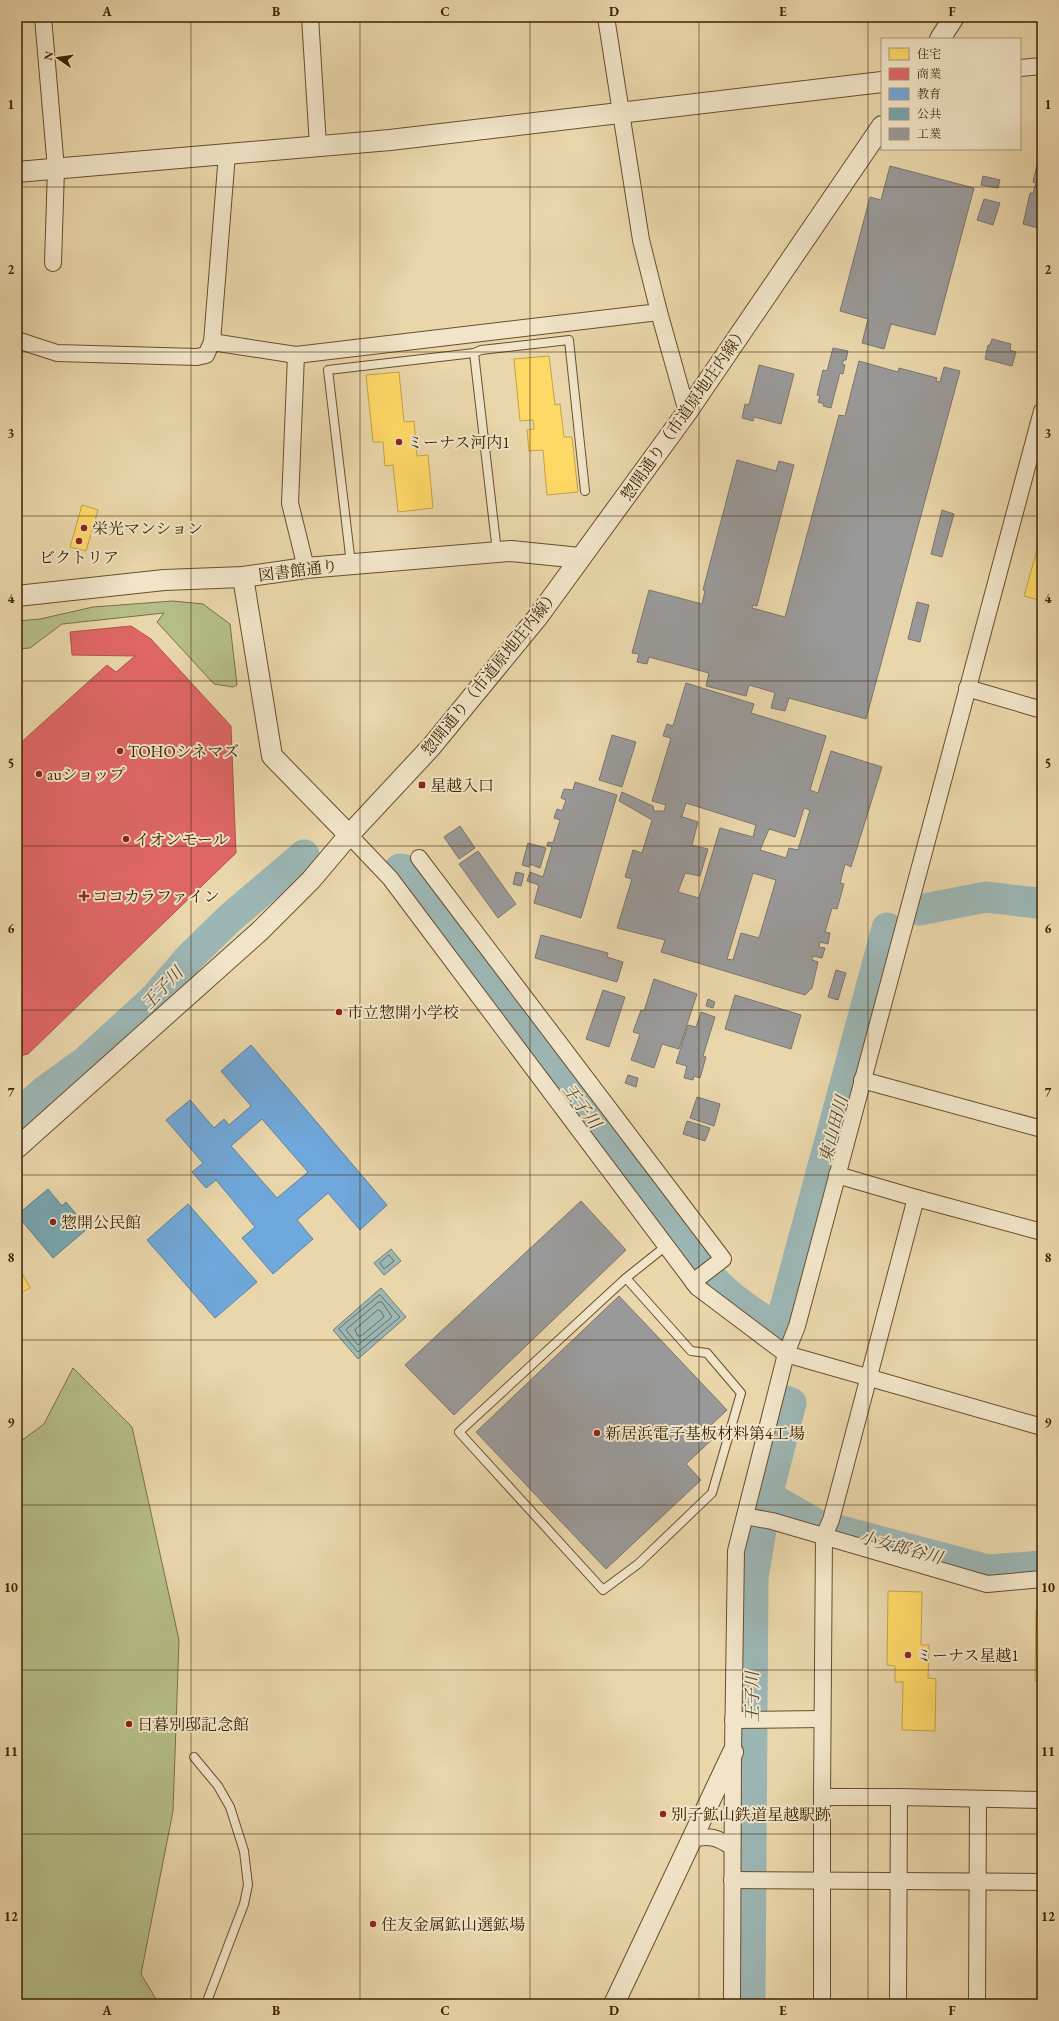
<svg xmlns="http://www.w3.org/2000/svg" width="1059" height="2021" font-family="'EB Garamond','Noto Serif JP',serif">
<rect width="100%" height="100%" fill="#e9d6aa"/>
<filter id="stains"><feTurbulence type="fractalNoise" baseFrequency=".005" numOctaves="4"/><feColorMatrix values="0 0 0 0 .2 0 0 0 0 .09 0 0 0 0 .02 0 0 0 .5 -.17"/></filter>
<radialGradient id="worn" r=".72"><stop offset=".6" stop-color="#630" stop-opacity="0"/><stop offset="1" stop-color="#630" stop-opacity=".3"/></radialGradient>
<g fill="#b6be88" stroke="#797046">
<path d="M173,601L203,604L230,624L237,685L233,687L214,684L157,622L164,613L62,624L30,648L17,649V621L40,619L93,607Z"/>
<path d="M73,1368L132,1427L179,1640L173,1811L141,1974L159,2004H17V1444L44,1424Z"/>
</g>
<g fill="#9cb6b4" stroke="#767b6d">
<path d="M391,1249L401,1261L384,1275L374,1263Z"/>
<path d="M381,1288L406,1317L358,1359L333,1330Z"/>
</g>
<g fill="#ffd966" stroke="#c4a248">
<rect x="208" y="17" width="28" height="1"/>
<path d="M549,356L555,405L560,404L564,437H572L578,492L547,495L543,450L529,451L527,430L534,429L533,420L520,421L514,359Z"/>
<path d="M399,372L404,422L414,421L417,456L428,455L433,508L398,512L393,465L385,466L383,442H373L366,375Z"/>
<path d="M82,505L98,510L86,551L70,547Z"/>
<path d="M1042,532V601L1024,596Z"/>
<path d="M17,1264L30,1288L17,1295Z"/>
<path d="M888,1591L922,1592L921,1645H929L928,1678L936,1679L935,1731L902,1730L903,1682H895V1666L887,1665Z"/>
<path d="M1036,1610H1042V1700L1041,1681H1035Z"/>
</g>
<path fill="#e06666" stroke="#af5248" d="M131,626L151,639L231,726L236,853L28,1054L18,1056L17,746L107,665L116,672L135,656L72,655L70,632Z"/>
<g fill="#6fa8dc" stroke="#60809b" fill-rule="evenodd">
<path d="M251,1045L387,1205L360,1230L328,1193L297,1220L313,1239L273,1274L242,1238L255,1227L216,1180L206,1188L192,1172L203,1163L166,1120L190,1100L214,1128L224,1119L229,1125L251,1106L221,1071ZM262,1119L308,1172L277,1198L231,1146Z"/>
<path d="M188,1204L257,1282L215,1318L147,1240Z"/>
</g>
<path fill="#76a5af" stroke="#657e7b" d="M48,1189L62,1206L66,1202L88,1228L53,1258L17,1215Z"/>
<g fill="#999" stroke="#7d756c" fill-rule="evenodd">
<path d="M1042,159V229L1023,224L1030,193H1033L1036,183L1033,182L1037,165L1040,166Z"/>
<path d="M890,166L974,188L935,335L891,324L884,349L862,343L868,319L840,311L870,197L881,200Z"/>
<path d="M983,176L1000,180L998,188L981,185Z"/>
<path d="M984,199L1000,203L993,225L977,220Z"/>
<path d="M992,339L1011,344L1010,350L1016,352L1012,366L985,359L988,345H990Z"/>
<path d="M833,348L848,351L846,360H844L842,364L845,365L843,374L840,373L831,408L823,406L824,404L818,402L820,396L817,395L823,370L827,371Z"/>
<path d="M859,361L898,372L899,368L937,378L936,381L940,382L944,367L960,371L866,719L789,698L785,711L771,708L775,693L773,692L749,685L746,696L706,686L709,673L649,657L647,664L637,662L639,654L632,653L649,590L702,604L705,591L703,590L737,460L776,471L779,461L794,465L757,606L753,605L752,608L785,617L839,415L845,416Z"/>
<path d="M759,365L794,374L781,424L754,417L753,421L742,418L745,404L749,405Z"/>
<path d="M942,510L954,514L942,557L931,554Z"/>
<path d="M917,602L929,605L920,642L908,639Z"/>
<path d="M686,683L754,704L751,713L826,736L810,790L818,793L831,751L882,767L851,867L845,864L840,883L844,884L837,909L832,908L825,932L830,933L828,944L820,942L819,947L825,948L822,958L813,956L812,960L818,962L812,988L805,995L661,952L665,940L617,928L632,879L625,877L633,850L642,853L652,820L619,801L622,792L653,806L654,811H664L666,805L652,801L671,738L663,736L667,724L673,726ZM686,803L756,825L753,837L720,828L699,898L678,892L685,873L700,876L708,849L692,845L698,822L680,816H682ZM804,808L810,810L798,850L789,848L786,858L760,850L769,829L795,837ZM753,873L776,880L759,938L741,933L733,960L727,959Z"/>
<path d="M612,735L636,742L622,787L599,780Z"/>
<path d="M575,782L617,795L581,918L534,903L539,885L527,881L530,872L543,877L552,847L547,846L548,842L553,843L560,820L554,818L557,809L562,811L566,800L561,798L564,789L573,790Z"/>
<path d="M460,826L475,848L459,859L444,837Z"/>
<path d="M528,843L546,848L540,868L530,864L529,867L522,865Z"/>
<path d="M478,851L516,904L498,918L459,864Z"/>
<path d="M516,872L524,874L521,886L513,884Z"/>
<path d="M541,935L608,953L607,957L623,962L617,982L535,958Z"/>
<path d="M836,970L846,973L838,1000L828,997Z"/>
<path d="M654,979L697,994L679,1049L662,1044L654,1068L631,1060L640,1034L633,1032L641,1010L644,1011Z"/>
<path d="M603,990L625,997L609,1047L586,1039Z"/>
<path d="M735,995L801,1015L791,1049L725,1029Z"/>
<path d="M708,999L715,1002L713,1008L706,1006Z"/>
<path d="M701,1012L715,1017L703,1056L706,1057L700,1078L694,1076L693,1080L684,1078L687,1066L676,1063L688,1025L696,1027Z"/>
<path d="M628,1075L638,1078L636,1087L625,1083Z"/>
<path d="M697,1097L720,1104L714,1126L690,1118Z"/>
<path d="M687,1121L710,1128L705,1141L683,1134Z"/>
<path d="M581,1201L626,1250L454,1415L405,1365Z"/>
<path d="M619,1296L727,1410L711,1425L718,1434L686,1464L701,1480L606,1569L476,1432Z"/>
</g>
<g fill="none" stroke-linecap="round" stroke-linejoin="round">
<g stroke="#6c6c5c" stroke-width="1">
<path d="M389,1255L394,1261L384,1269L380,1263Z"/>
<path d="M380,1295L400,1317L358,1352L339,1329Z"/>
<path d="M379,1302H382L392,1317L358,1345L346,1330Z"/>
<path d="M378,1310L381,1311L384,1317L361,1336H358L355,1330Z"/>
</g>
<g stroke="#9cb6b4" stroke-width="31">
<path d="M400,869L407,870L696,1257C716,1290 747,1309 779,1330L887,928"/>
<path d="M919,910L986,897L1037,903H1042"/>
<path d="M17,1115L46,1090L86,1061L154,999L189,958L230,918L304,855"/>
<path d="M767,1496L818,1525L988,1570L1042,1566"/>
<path d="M750,2004L753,1577L767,1496L791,1403L782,1400"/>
</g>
<g stroke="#674f2d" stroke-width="10">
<g id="service">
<path d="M474,353L481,350L569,340L585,491"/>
<path d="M351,564L328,370L474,353L497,552"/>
<path d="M626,1278L691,1351L707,1353L741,1393L712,1493L638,1564L603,1590L459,1432L626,1278L666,1246"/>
<path d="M194,1757L218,1786L230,1807L244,1851L248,1885L244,1904L206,2004"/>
</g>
</g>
<g stroke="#674f2d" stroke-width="18">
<g id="minor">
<path d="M43,17L56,169L53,263"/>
<path d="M310,17L318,145"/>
<path d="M1020,68L1042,66"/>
<path d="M659,312L687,412"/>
<path d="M17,340L57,353L197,357L206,355L212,342L227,154"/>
<path d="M212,342L296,355L659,312L641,240L606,17"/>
<path d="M296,355L290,503L306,568"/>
<path d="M967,688L1042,710"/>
<path d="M349,835L390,878L697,1287L786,1354L1042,1427"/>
<path d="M419,858L723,1259L693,1282"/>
<path d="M862,1080L1042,1129"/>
<path d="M837,1175L916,1198L1042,1232"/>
<path d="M745,1516L772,1521L987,1584L1042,1579"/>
<path d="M733,1720L822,1719"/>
<path d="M822,1797L824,1536L831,1520L916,1198"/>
<path d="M899,1797L1042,1800"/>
<path d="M692,1839C709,1835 717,1837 732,1847"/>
<path d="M732,1880L1042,1882"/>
<path d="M732,2004L733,1752L736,1551L786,1354L797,1326L1042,411"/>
<path d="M822,2004V1797H899L898,2004"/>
<path d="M977,2004L978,1799"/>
</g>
</g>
<g stroke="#674f2d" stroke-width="22">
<g id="tertiary">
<path d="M940,39L954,17"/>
<path d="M17,172L390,140L882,82"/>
<path d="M243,577L272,756L349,835"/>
<path d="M17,596L164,580L243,577L306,568L511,551L580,558"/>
<path d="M17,1148L261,930L311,880L349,835L431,747L537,618L687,412L882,126"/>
<path d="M614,2004L733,1752"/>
</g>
</g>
<use href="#service" stroke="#f1e4c8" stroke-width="8"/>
<use href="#minor" stroke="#f1e4c8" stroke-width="16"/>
<use href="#tertiary" stroke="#f1e4c8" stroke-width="20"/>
</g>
<path fill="none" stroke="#3c2203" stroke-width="1" stroke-opacity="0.55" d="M191,17V2004M360,17V2004M530,17V2004M699,17V2004M868,17V2004M17,187H1042M17,352H1042M17,516H1042M17,681H1042M17,846H1042M17,1010H1042M17,1175H1042M17,1340H1042M17,1505H1042M17,1670H1042M17,1834H1042"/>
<g fill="#8f2418" stroke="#f1e4c8" stroke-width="1.5">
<circle cx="399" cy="442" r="4"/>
<circle cx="84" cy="528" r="4"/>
<circle cx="79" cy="541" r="4"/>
<circle cx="120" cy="751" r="4"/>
<circle cx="39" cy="774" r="4"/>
<rect x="418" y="781" width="8" height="8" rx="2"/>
<circle cx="126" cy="839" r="4"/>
<path d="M82 890h4v4h4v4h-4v4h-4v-4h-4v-4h4z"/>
<circle cx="339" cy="1012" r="4"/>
<circle cx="53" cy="1222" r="4"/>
<circle cx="597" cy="1433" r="4"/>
<circle cx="908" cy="1655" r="4"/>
<circle cx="129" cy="1724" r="4"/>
<circle cx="663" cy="1814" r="4"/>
<circle cx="373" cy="1924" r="4"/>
</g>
<g text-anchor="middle" stroke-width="4" stroke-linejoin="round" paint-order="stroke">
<g font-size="16" fill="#3c2203" stroke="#f1e4c8">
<text transform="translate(684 413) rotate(-55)" y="6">惣開通り（市道原地庄内線）</text>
<text transform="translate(298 570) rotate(-7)" y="6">図書館通り</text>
<text transform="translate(490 672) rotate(-51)" y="6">惣開通り（市道原地庄内線）</text>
</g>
<g font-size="16" fill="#3c2203" stroke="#f1e4c8" text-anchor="start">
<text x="407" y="448">ミーナス河内1</text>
<text x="92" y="534">栄光マンション</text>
<text x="79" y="563" text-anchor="middle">ビクトリア</text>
<text x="128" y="757">TOHOシネマズ</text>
<text x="47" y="780">auショップ</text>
<text x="430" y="791">星越入口</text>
<text x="134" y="845">イオンモール</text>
<text x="92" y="902">ココカラファイン</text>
<text x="347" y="1018">市立惣開小学校</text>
<text x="61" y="1228">惣開公民館</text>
<text x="605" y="1439">新居浜電子基板材料第4工場</text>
<text x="916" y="1661">ミーナス星越1</text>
<text x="137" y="1730">日暮別邸記念館</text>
<text x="671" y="1820">別子鉱山鉄道星越駅跡</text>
<text x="381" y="1930">住友金属鉱山選鉱場</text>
</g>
<g font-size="17" font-style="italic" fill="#54472f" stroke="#f1e4c8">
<text transform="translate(162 988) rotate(-47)" y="6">王子川</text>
<text transform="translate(582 1106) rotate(53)" y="6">王子川</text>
<text transform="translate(833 1129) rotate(-75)" y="6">東山田川</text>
<text transform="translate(901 1547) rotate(15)" y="6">小女郎谷川</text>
<text transform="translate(752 1697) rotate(-90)" y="6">王子川</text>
</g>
</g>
<rect width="1059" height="2021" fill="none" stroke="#e9d6aa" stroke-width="44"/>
<rect x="881" y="38" width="140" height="112" fill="#f1e4c8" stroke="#a99679"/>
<rect x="889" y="48" width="20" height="12" fill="#ffd966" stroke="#a99679"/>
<text x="917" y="58" font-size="12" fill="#3c2203">住宅</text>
<rect x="889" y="68" width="20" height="12" fill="#e06666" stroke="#a99679"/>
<text x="917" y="78" font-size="12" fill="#3c2203">商業</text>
<rect x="889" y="88" width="20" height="12" fill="#6fa8dc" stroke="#a99679"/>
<text x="917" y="98" font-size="12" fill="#3c2203">教育</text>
<rect x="889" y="108" width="20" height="12" fill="#76a5af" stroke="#a99679"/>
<text x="917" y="118" font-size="12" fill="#3c2203">公共</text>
<rect x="889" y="128" width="20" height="12" fill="#999999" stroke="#a99679"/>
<text x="917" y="138" font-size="12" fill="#3c2203">工業</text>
<g transform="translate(58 58) rotate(283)" stroke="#f1e4c8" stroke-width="3" paint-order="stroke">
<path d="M0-3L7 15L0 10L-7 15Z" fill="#3c2203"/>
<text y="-6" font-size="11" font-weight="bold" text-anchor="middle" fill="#3c2203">N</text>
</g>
<rect x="22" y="22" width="1015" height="1977" fill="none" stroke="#3c2203" stroke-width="1.5"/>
<g font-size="13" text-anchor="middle" font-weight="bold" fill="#3c2203">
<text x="107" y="16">A</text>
<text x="276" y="16">B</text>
<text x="445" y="16">C</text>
<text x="614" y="16">D</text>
<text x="783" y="16">E</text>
<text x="952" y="16">F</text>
<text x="11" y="109">1</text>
<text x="1048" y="109">1</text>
<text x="11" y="274">2</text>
<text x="1048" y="274">2</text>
<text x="11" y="438">3</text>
<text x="1048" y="438">3</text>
<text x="11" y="603">4</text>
<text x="1048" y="603">4</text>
<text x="11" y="768">5</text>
<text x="1048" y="768">5</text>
<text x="11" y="933">6</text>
<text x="1048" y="933">6</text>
<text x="11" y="1097">7</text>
<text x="1048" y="1097">7</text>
<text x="11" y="1262">8</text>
<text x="1048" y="1262">8</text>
<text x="11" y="1427">9</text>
<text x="1048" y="1427">9</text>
<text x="11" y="1592">10</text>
<text x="1048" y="1592">10</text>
<text x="11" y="1756">11</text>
<text x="1048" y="1756">11</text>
<text x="11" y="1921">12</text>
<text x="1048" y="1921">12</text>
<text x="107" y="2015">A</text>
<text x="276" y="2015">B</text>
<text x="445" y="2015">C</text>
<text x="614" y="2015">D</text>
<text x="783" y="2015">E</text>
<text x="952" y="2015">F</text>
</g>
<rect width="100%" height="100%" filter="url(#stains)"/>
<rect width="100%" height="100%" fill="url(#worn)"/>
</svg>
